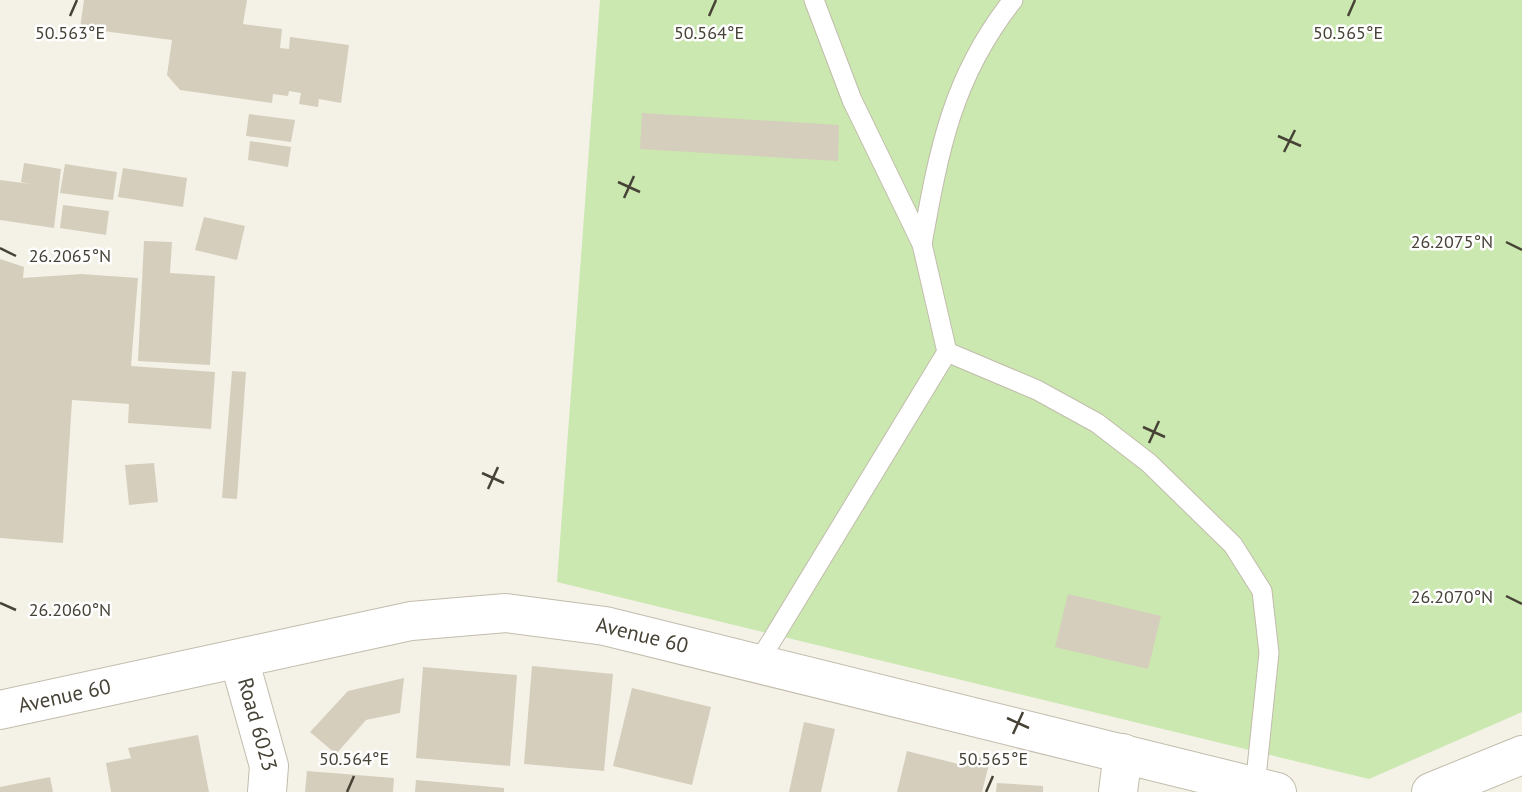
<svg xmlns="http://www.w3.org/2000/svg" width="1522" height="792" font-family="'PT Sans',sans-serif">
<rect width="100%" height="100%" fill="#f4f1e7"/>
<path fill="#cae8af" d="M600,0H1522V712L1369,779L557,582Z"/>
<g fill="#d5cebc">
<path d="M84,0H247L243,24L282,29L280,48L289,49L290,37L349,45L341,103L319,99L318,107L299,104L301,93L289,91L288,96L273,94L272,103L180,90L167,75L172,40L80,28Z"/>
<path d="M642,113L839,125L838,161L640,149Z"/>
<path d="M249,114L295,120L291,142L246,136Z"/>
<path d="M250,141L291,147L288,167L248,160Z"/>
<path d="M24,163L61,169L54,228L0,220V180L31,184L21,182Z"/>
<path d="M65,164L117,172L113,200L60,193Z"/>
<path d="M123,168L187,178L183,207L118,197Z"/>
<path d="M63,205L109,211L106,235L60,228Z"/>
<path d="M204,217L245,226L237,260L195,250Z"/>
<path d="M144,241L172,242L170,273L215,276L210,365L138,361Z"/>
<path d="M0,259L24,267L23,278L81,274L138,278L131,366L215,372L211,429L128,423L129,404L72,400L63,543L0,538Z"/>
<path d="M232,371L246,372L237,499L222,498Z"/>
<path d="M154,463L158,502L129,505L125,465Z"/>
<path d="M1068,594L1161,616L1148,669L1055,647Z"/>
<path d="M532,666L613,674L604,771L524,764Z"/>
<path d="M423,667L517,675L510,766L416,758Z"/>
<path d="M404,678L400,713L366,720L336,754L310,732L348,691Z"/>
<path d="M632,688L711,707L692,785L613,766Z"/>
<path d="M804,722L835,729L821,792H789Z"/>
<path d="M198,735L209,792H111L106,763L131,758L128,748Z"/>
<path d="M907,751L966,766L969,755L990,760L982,792H897Z"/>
<path d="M307,771L394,778L393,792H305Z"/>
<path d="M50,777L53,792H0V787Z"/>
<path d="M416,780L504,788V792H415Z"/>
<path d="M997,783L1043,786V792H996Z"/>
</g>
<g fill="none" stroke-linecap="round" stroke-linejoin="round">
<g stroke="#c2bcac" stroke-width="21">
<g id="service">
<path d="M922,244C939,150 952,77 1013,0"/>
<path d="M947,352L1037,390L1097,423L1149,463L1233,545L1262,591L1269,653L1255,787"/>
<path d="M758,663L947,352L922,244L852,100L814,0"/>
</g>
</g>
<g stroke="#c2bcac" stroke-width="40">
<g id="minor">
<path id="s1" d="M239,659L269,766L267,792"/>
<path d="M1118,792L1123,753"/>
<path d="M1431,792L1522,755"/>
</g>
</g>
<g stroke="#c2bcac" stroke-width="40">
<g id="tertiary">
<path id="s2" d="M0,710L411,621L506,613L605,626L1277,792"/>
</g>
</g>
<use href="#service" stroke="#fff" stroke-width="19"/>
<use href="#minor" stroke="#fff" stroke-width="38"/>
<use href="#tertiary" stroke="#fff" stroke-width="38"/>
</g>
<path fill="none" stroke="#474236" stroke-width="2.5" d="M70,16L77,0M709,16L716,0M1348,16L1355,0M1278,136L1301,146M1284,152L1295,130M618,182L640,192M624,198L634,176M1506,242L1522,250M0,248L16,256M1143,427L1165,437M1149,443L1159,421M482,473L504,483M488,489L498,467M1506,596L1522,604M0,603L16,610M1007,718L1029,728M1013,734L1023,712M347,792L354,776M986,792L993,776"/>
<g text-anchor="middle" stroke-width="5" stroke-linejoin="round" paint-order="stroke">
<g font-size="21" fill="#474236" stroke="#fff">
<text dy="7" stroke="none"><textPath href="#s2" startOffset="654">Avenue 60</textPath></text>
<text dy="7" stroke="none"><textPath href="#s2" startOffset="66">Avenue 60</textPath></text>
<text dy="7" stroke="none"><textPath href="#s1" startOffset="68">Road 6023</textPath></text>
</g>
</g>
<g font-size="18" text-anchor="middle" fill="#474236" stroke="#fff" stroke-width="5" stroke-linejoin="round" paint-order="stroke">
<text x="70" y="39">50.563°E</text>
<text x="709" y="39">50.564°E</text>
<text x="1348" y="39">50.565°E</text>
<text x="1452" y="248">26.2075°N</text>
<text x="70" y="262">26.2065°N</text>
<text x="1452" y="603">26.2070°N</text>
<text x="70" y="616">26.2060°N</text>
<text x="354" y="765">50.564°E</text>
<text x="993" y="765">50.565°E</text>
</g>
</svg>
